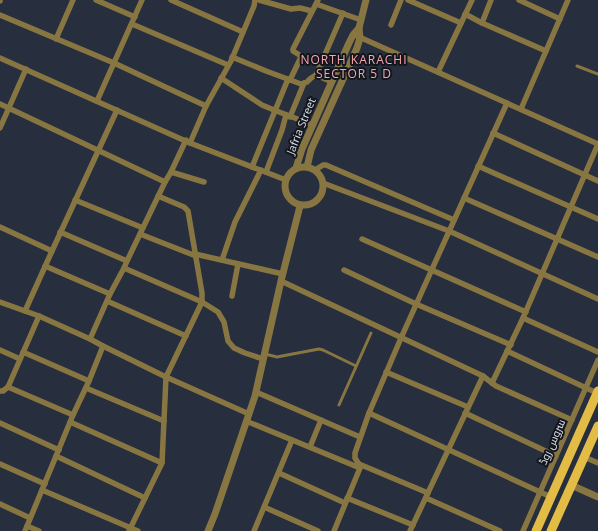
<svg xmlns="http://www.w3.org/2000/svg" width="598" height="531" font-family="'Open Sans',Cairo,sans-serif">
<rect width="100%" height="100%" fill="#272e3d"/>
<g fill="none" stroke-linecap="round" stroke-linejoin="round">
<g stroke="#887642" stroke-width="3">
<path d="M577,66L598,74"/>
<path d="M265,354L277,357L282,356L319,349L323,350L356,366"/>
<path d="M339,405L371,333"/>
</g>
<g stroke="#887642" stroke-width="5.5">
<path d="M96,0L135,17"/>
<path d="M171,0L243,32"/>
<path d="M259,0L291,9L300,8L312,11"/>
<path d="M408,0L461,23"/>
<path d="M519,0L560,19"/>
<path d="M0,1V0"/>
<path d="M316,4L361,20"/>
<path d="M465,14L482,23L546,51"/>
<path d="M0,15L114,63L206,106"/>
<path d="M482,23L491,0"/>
<path d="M132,24L228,65"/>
<path d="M391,25L401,0"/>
<path d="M357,36L598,144"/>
<path d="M56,39L73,0"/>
<path d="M232,57L266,71L301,84L307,82L311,78L316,75L332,82"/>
<path d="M0,58L190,143L286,180"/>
<path d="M438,72L472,0"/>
<path d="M316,75L343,13"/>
<path d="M221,78L262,105L274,110L313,125"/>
<path d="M290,80L301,57V56L293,51V49L318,0"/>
<path d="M97,101L142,0"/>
<path d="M0,104L165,182"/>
<path d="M521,109L568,0"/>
<path d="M290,117L304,83"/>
<path d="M0,128L26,69"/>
<path d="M493,133L598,181"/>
<path d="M190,143L206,106L231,61L254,6L255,0"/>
<path d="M478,166L598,219"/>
<path d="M252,167L288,79"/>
<path d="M315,170L323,165H326L454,220"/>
<path d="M171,172L204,182"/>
<path d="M266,172L282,130L286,115"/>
<path d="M323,183L449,231L598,299"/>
<path d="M464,198L598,257"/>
<path d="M75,200L143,228"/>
<path d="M0,227L52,251"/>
<path d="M60,232L127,261"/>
<path d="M140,234L196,256"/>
<path d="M362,239L526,312"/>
<path d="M195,254L283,274"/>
<path d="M222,260L235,222L261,170"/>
<path d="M45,266L110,294"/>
<path d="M124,268L202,302L218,312L224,322L228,341L234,348L245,353L263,359"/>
<path d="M344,270L416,304L511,345"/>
<path d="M281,281L483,376L492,383L496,386L572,420"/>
<path d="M232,296L238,264"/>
<path d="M107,301L186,336"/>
<path d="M0,302L39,316L90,339L103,346L166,377L249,414"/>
<path d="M25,311L52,251L117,110"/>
<path d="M523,318L598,352"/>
<path d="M90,339L110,294L124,268L127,261L165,182L171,172L186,140"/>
<path d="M0,350L20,359"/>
<path d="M507,351L597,393"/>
<path d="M23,352L89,381"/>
<path d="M386,372L468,407"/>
<path d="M492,383L523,318L598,144"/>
<path d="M8,387L73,415"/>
<path d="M86,388L164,421"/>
<path d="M0,391H3L8,387L39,316"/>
<path d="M256,392L360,437"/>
<path d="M369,413L551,497"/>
<path d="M465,413L556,456"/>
<path d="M246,421L360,468"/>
<path d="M70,422L162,463"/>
<path d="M0,423L59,450"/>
<path d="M310,447L321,420"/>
<path d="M56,456L145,498"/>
<path d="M584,457L598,463"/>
<path d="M0,464L45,484"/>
<path d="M359,464L428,493"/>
<path d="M279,473L345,503"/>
<path d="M42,490L138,531"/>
<path d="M347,498L413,525"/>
<path d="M426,498L500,531"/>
<path d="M0,504L30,518"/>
<path d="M264,507L318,531"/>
<path d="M27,526L39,531"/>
<path d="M25,531L73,415L89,381L103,346"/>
<path d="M129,531L162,463L166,377L202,302V293L188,211L184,207L158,196"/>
<path d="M254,531L292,440"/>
<path d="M334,531L360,468V466L355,458V453L369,413L401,338L507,103"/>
<path d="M410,531L483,376"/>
<path d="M523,531L598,360"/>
</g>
<g stroke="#887642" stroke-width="7">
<circle cx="304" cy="186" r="19"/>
<path d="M307,167L311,150L357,48L360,38L359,28L366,0"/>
<path d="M296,168L302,149L349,43L353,35L359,28"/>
<path d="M571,485L598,497"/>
<path d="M208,531L215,514L255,396L281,281L300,206"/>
</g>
<g stroke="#e3bc45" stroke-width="9">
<path d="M536,531L598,391"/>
<path d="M551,531L598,426"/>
</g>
</g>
<g text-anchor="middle" stroke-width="4" stroke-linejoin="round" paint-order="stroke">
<g font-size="11" fill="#dbe0ea" stroke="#13161d">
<text transform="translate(301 126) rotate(-68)" y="4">Jafria Street</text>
<text transform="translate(552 442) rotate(-66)" y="4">سروس روڈ</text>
</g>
<g font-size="12" letter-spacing="1" fill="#f9a5ae" stroke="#13161d">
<text x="354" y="64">NORTH KARACHI<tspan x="354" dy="14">SECTOR 5 D</tspan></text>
</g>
</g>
</svg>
